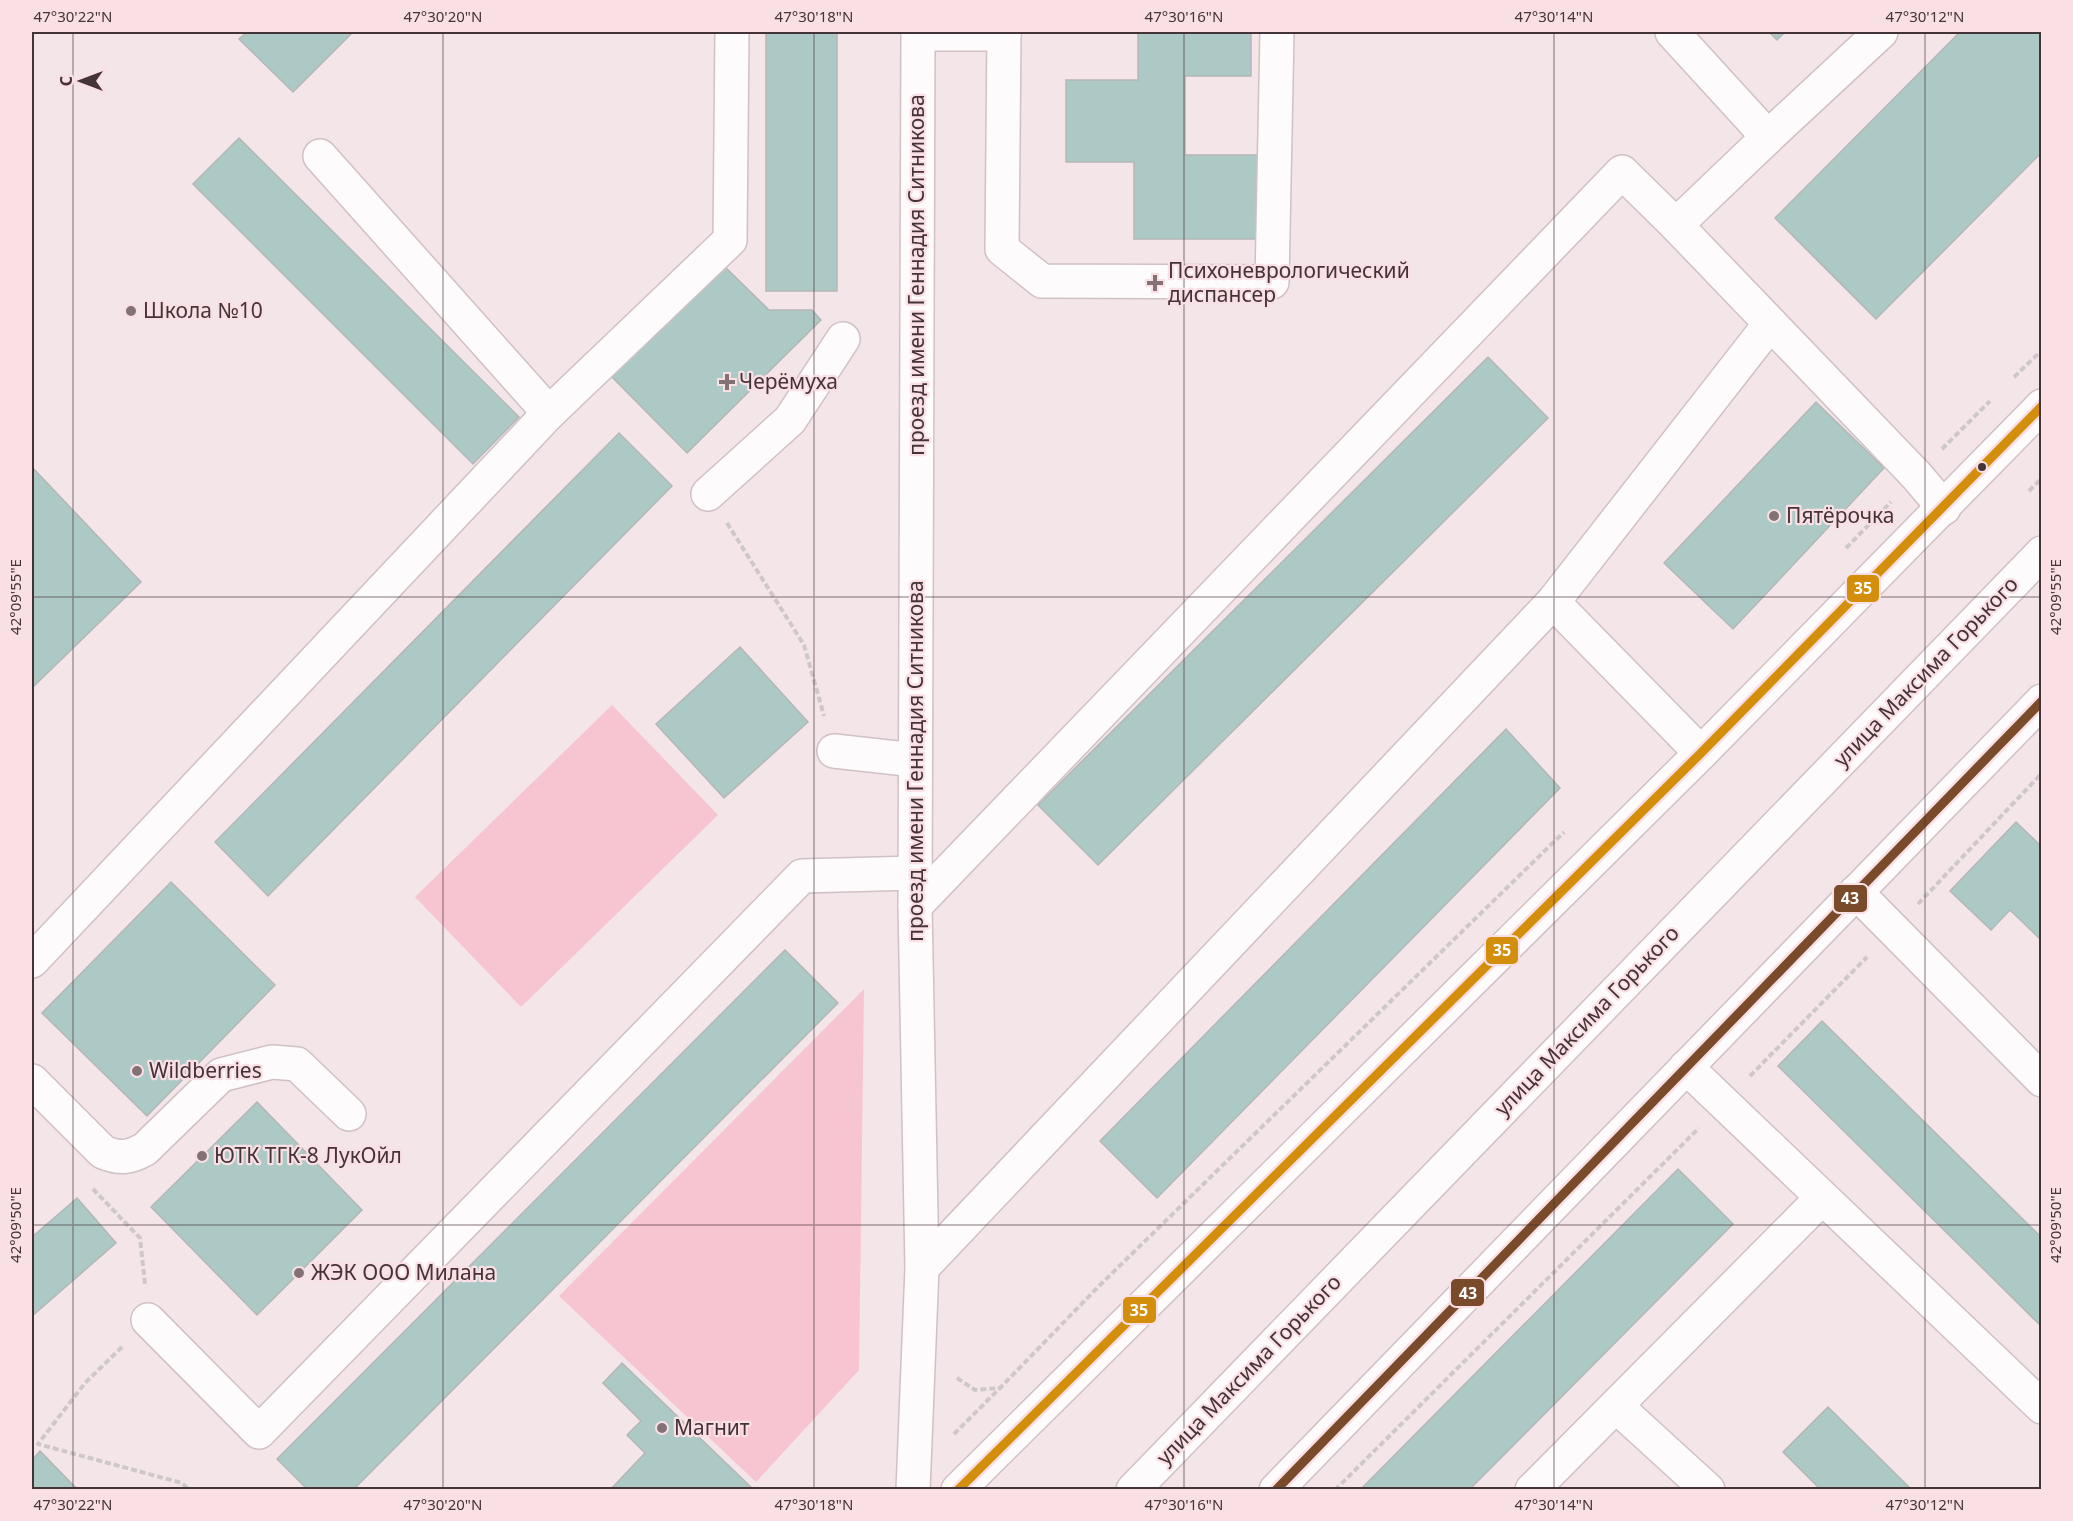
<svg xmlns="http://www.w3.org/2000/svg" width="2073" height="1521" font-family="'Noto Sans',sans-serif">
<rect width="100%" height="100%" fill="#f4e5e8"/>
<g fill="#f7c5d1">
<path d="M612,705L718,815L521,1007L415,897Z"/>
<path d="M864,989L859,1370L756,1482L559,1296Z"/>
</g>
<g fill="#acc9c6" stroke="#b5b7b7" stroke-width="1.5">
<path d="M247,32H353L293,92L239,39Z"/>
<rect x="766" y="32" width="71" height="259"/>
<path d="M1138,32H1251V76H1185V155H1258V239H1134V162H1066V80H1138Z"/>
<path d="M1769,32H1785L1777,40Z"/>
<path d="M1960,32H2042V152L1876,319L1775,218Z"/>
<path d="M239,138L519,417L473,464L193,184Z"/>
<path d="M722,264L769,310H812L821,320L687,453L610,375Z"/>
<path d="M1488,357L1548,418L1098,865L1038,805Z"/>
<path d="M1816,402L1884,468L1733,629L1664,563Z"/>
<path d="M619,433L672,486L268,896L215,842Z"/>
<path d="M32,467L141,582L32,688Z"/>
<path d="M740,647L808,722L724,798L656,724Z"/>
<path d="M1506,729L1560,788L1157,1198L1100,1141Z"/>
<path d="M2016,822L2042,847V941L2010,910L1991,930L1950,891Z"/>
<path d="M171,882L275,985L147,1116L42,1013Z"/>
<path d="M785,950L838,1003L353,1490H308L277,1459Z"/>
<path d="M1822,1021L2042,1238V1327L1778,1066Z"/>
<path d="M257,1102L362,1210L257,1315L151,1207Z"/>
<path d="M1678,1169L1733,1224L1469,1490H1360Z"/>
<path d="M77,1198L116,1243L32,1316V1237Z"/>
<path d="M622,1363L754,1490H610L645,1453L627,1435L641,1421L603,1383Z"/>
<path d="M1828,1407L1912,1490H1821L1783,1452Z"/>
<path d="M40,1451L78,1490H32V1460Z"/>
</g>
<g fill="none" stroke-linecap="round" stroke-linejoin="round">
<g stroke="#d0c1c4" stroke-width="36">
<g id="minor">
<path d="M1004,32L1002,249L1042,281L1272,282L1277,32"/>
<path d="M1672,32L1768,137L1676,225L1916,475L1944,508"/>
<path d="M918,34H1004"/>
<path d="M1768,137L1881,32"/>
<path d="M320,156L549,413L730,240L732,32"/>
<path d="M708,494L790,420L843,339"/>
<path d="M1553,602L1770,324"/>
<path d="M834,751L915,760"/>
<path d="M1856,892L2042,1080"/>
<path d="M915,906L1622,172L1676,225"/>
<path d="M32,961L549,413"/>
<path d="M1686,1067L2042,1407"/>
<path d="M32,1081L103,1152C120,1159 129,1158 145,1149L221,1075L272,1062L297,1064L349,1114"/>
<path d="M922,1268L1553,602L1701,753"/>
<path d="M148,1320L259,1432L802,876L915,873"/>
<path d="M1616,1406L1708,1490"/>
<path d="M913,1490L922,1268L915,906L918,32"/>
<path d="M958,1490L1701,753L2042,406"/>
<path d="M1133,1490L2042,553"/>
<path d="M1276,1490L2042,701"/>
<path d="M1532,1490L1822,1198"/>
</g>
</g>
<g stroke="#cfc8ca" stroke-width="4" stroke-dasharray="6 3" stroke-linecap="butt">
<path d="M2014,377L2042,350"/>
<path d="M1942,449L1990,401"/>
<path d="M2029,491L2042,478"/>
<path d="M727,523L804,645L824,716"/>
<path d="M1846,548L1891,502"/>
<path d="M1918,904L2042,773"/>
<path d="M1750,1076L1867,957"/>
<path d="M93,1189L140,1238L145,1284"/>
<path d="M122,1347L85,1383L38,1444L182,1483L189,1490"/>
<path d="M957,1378L975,1390L1000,1388L1100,1285L1564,832"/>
<path d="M954,1434L1000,1388"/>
<path d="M1335,1490L1699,1128"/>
</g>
<use href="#minor" stroke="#fdfbfc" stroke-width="33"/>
<g stroke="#fadfe4" stroke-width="14">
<path id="bus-1" d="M958,1490L1701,753L2042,406"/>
</g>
<g stroke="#fadfe4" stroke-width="14">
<path id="bus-2" d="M1276,1490L2042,701"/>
</g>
<use href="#bus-1" stroke="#d38f0b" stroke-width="9"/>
<use href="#bus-2" stroke="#7a4b2a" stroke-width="9"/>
</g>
<path fill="none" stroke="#443337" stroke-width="1.5" stroke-opacity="0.45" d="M73,32V1490M443,32V1490M814,32V1490M1184,32V1490M1554,32V1490M1925,32V1490M32,597H2042M32,1225H2042"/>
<g fill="#827175" stroke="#fadfe4" stroke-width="2">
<path d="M1152 274h6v6h6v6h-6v6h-6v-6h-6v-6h6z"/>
<circle cx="131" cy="311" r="6"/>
<path d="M724 373h6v6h6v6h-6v6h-6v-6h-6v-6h6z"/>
<circle cx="1774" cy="516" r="6"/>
<circle cx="137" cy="1071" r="6"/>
<circle cx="202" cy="1156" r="6"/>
<circle cx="299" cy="1273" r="6"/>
<circle cx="662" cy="1428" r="6"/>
</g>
<circle fill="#443337" stroke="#fadfe4" stroke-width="2" cx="1982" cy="467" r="5"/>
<g text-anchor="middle" stroke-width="4.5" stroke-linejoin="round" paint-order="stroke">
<g font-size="21" fill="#443337" stroke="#fadfe4" text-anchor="start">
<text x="1168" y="278">Психоневрологический<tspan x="1168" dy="24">диспансер</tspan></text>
<text x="143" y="318">Школа №10</text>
<text x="739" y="389">Черёмуха</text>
<text x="1786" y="523">Пятёрочка</text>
<text x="149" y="1078">Wildberries</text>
<text x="214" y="1163">ЮТК ТГК-8 ЛукОйл</text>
<text x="311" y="1280">ЖЭК ООО Милана</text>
<text x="674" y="1435">Магнит</text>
</g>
<g font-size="21" fill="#443337" stroke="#fadfe4">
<text transform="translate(917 275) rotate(-90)" y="7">проезд имени Геннадия Ситникова</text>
<text transform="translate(1926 672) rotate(-46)" y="7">улица Максима Горького</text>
<text transform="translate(916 761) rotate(-90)" y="7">проезд имени Геннадия Ситникова</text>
<text transform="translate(1587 1021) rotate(-46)" y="7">улица Максима Горького</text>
<text transform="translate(1249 1370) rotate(-46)" y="7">улица Максима Горького</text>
</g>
</g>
<g stroke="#fadfe4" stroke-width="2">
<rect x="1846" y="574" width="34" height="29" rx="6" fill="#d38f0b"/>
<rect x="1833" y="884" width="35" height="29" rx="6" fill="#7a4b2a"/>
<rect x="1485" y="936" width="34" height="29" rx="6" fill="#d38f0b"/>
<rect x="1450" y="1278" width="35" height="29" rx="6" fill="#7a4b2a"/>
<rect x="1122" y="1296" width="35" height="28" rx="6" fill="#d38f0b"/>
</g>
<g font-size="16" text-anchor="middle" font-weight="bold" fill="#fff">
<text x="1863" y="594">35</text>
<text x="1850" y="904">43</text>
<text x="1502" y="956">35</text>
<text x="1468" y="1299">43</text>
<text x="1139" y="1316">35</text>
</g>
<rect width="2073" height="1521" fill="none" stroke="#fadfe4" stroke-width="66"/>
<g transform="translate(81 81) rotate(270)" stroke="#fadfe4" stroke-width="4.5" paint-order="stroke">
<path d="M0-4.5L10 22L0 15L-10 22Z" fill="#443337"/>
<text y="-9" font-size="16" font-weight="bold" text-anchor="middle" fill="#443337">С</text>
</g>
<rect x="33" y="33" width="2007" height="1455" fill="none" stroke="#443337" stroke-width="2"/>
<g font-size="15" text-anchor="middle" fill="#443337">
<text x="73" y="22">47°30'22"N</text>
<text x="443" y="22">47°30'20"N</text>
<text x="814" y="22">47°30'18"N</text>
<text x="1184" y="22">47°30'16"N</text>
<text x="1554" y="22">47°30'14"N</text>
<text x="1925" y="22">47°30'12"N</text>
<text transform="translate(2056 597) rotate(-90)" y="5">42°09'55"E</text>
<text transform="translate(16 597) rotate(-90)" y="5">42°09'55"E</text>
<text transform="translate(2056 1225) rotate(-90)" y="5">42°09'50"E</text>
<text transform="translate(16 1225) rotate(-90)" y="5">42°09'50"E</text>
<text x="73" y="1510">47°30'22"N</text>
<text x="443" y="1510">47°30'20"N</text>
<text x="814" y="1510">47°30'18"N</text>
<text x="1184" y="1510">47°30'16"N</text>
<text x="1554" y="1510">47°30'14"N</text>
<text x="1925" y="1510">47°30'12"N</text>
</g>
</svg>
